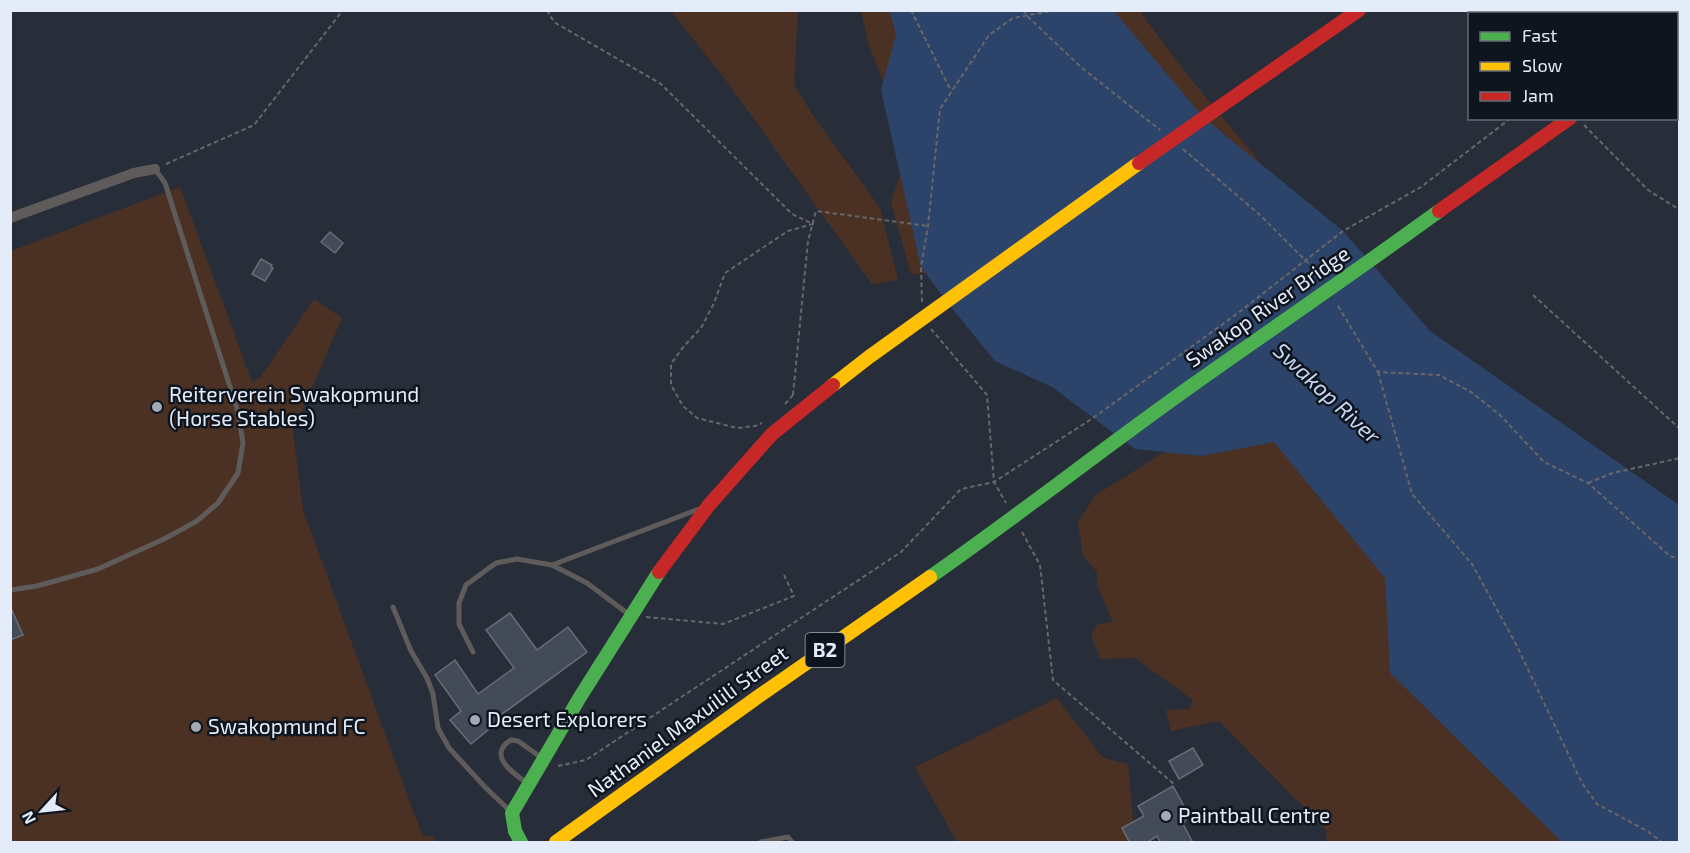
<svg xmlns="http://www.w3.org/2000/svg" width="1690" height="853" font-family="'Exo 2',sans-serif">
<rect width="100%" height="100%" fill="#282e39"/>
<g fill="#4b3123">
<path d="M671,11H798L794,84L812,114L880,208L898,280L872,284L731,87Z"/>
<path d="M861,11H1140L1145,19L1198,88L1296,206L1411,337L1680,526L1679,842H1326L1327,831L1219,721L1171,731L1166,710L1189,709L1193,700L1135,658L1100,659L1091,634L1098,624L1113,622L1097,585V572L1083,556L1078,522L1096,495L1231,410L950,272L911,274L891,202L909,149L869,45Z"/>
<path d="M180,187L252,382L260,378L314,299L342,318L293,432L303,510L422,835L434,837L436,842H11V251Z"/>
<path d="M1057,698L1103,758L1128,764L1135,842H957L915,767Z"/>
</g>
<path fill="#2d446a" d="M890,11H1114L1203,117L1343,231L1430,331L1679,505V842H1562L1390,673L1385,578L1274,442L1201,456L1135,449L1052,387L995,361L947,302L921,267L881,90L896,35Z"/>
<g fill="#434b58" stroke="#686e78" stroke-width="1.5">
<path d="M330,232L343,243L335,253L321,242Z"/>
<path d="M261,259L272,265L271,267L273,268L265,281L252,274Z"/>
<path d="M10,606L23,635L10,640Z"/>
<path d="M510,613L537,650L568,627L587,652L498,717L500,720L471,744L450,720L461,711L435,675L455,660L478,694L514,668L486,630Z"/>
<path d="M1193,748L1203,765L1179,779L1169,761Z"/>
<path d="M1173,786L1189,815L1183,824L1193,843H1161L1157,836L1146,843H1130L1122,828L1144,816L1138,806Z"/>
</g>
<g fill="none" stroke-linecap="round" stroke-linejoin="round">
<g stroke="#686668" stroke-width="2" stroke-dasharray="4.5 3" stroke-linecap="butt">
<path d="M547,10L554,22L661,84L792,214L813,224L788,231L725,273L714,303L701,328L684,346L671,364V385L683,406L697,418L737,428L755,426L762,423"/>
<path d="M911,10L951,91"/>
<path d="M1024,10L1026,15L1082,68L1160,130"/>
<path d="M1473,10L1475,14"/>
<path d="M1669,14L1674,10"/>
<path d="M1584,125L1648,190L1680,210"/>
<path d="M1183,149L1260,215L1315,270L1320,278"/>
<path d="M166,164L254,125L343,10"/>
<path d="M1533,295L1680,429"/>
<path d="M922,302L921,267L928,226L940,109L989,35L1013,18L1057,10"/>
<path d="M1338,306L1378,372L1439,375L1471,392L1500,415L1544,462L1588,483L1670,556L1680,559"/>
<path d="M931,329L987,395L994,482L1006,503"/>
<path d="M1378,372L1412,494L1472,564L1517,646L1582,783L1597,804L1647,831L1662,842"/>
<path d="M793,395L808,241L816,211L928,226"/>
<path d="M785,404L794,394"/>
<path d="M1588,483L1613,473L1680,458"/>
<path d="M1022,532L1040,565L1053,680L1175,785"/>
<path d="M646,617L723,624L794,596L784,575"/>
<path d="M558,766L586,760L901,552L961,489L994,482L1093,418L1238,313L1343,231L1421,187L1511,118"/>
</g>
<g stroke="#5f5b5a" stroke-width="5">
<path d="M552,565L587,583L631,616"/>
<path d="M10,590L37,586L98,569L164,539L197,521L218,503L238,473L243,443L238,412L165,183L155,169"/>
<path d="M393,607L411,651L427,678L433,694L438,728L449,748L485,787L510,811"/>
<path d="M473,652L459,624V603L466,585L496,563L517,559L552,565L702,508"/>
<path d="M527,783C514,774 486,755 511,740L518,741L542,758"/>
<path d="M761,842L788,837L792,842"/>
</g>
<path stroke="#5f5b5a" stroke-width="10" d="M10,218L134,173L155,169"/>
<g stroke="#4caf50" stroke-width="14">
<path d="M930,577C1019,515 1105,447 1194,384C1276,326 1358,270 1439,211"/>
<path d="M521,842L515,831L512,813L580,697L659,572"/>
</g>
<g stroke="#ffc107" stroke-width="14">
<path d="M1676,46L1680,44"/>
<path d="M833,385L869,357L1139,163"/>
<path d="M556,842L759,696L930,577"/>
</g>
<g stroke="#c62828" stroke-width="14">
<path d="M1139,163L1359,10"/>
<path d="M1439,211L1570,118"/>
<path d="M659,572L709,505L772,434L833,385"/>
</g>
</g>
<g fill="#a2aab6" stroke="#0f151e" stroke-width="2">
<circle cx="157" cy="407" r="6"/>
<circle cx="475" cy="720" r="6"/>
<circle cx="196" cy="727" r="6"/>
<circle cx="1166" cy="816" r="6"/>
</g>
<g text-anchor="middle" stroke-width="5" stroke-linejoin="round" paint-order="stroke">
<rect fill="#0f151e" stroke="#a4acb8" stroke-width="1.5" x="805.5" y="633" width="39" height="34" rx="4.5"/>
<g font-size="20" font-weight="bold" fill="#e4ecfa">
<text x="825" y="657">B2</text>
</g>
<g font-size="21" fill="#e4ecfa" stroke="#0f151e">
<text transform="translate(1268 307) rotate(-35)" y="7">Swakop River Bridge</text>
<text transform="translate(688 722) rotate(-36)" y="7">Nathaniel Maxuilili Street</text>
</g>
<g font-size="21" fill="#e4ecfa" stroke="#0f151e" text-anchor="start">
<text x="169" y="402">Reiterverein Swakopmund<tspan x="169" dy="24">(Horse Stables)</tspan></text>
<text x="487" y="727">Desert Explorers</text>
<text x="208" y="734">Swakopmund FC</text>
<text x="1178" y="823">Paintball Centre</text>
</g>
<g font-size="22" font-style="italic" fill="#c7d8f3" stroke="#0f151e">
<text transform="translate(1327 393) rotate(43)" y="8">Swakop River</text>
</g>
</g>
<rect width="1690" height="853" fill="none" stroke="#e4ecfa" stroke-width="24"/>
<rect x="1468" y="12" width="210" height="108" fill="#0f151e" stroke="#646b76" stroke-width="1.5"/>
<rect x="1480" y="32" width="30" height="9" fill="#4caf50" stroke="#646b76" stroke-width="1.5"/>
<text x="1522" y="42" font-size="18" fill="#e4ecfa">Fast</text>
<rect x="1480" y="62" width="30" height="9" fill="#ffc107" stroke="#646b76" stroke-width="1.5"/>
<text x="1522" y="72" font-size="18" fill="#e4ecfa">Slow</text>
<rect x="1480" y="92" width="30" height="9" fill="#c62828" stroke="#646b76" stroke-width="1.5"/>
<text x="1522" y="102" font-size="18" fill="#e4ecfa">Jam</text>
<g transform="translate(42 811) rotate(243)" stroke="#0f151e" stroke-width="4.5" paint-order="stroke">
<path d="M0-4.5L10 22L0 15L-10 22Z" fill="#e4ecfa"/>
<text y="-9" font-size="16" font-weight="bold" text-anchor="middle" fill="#e4ecfa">N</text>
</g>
</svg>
